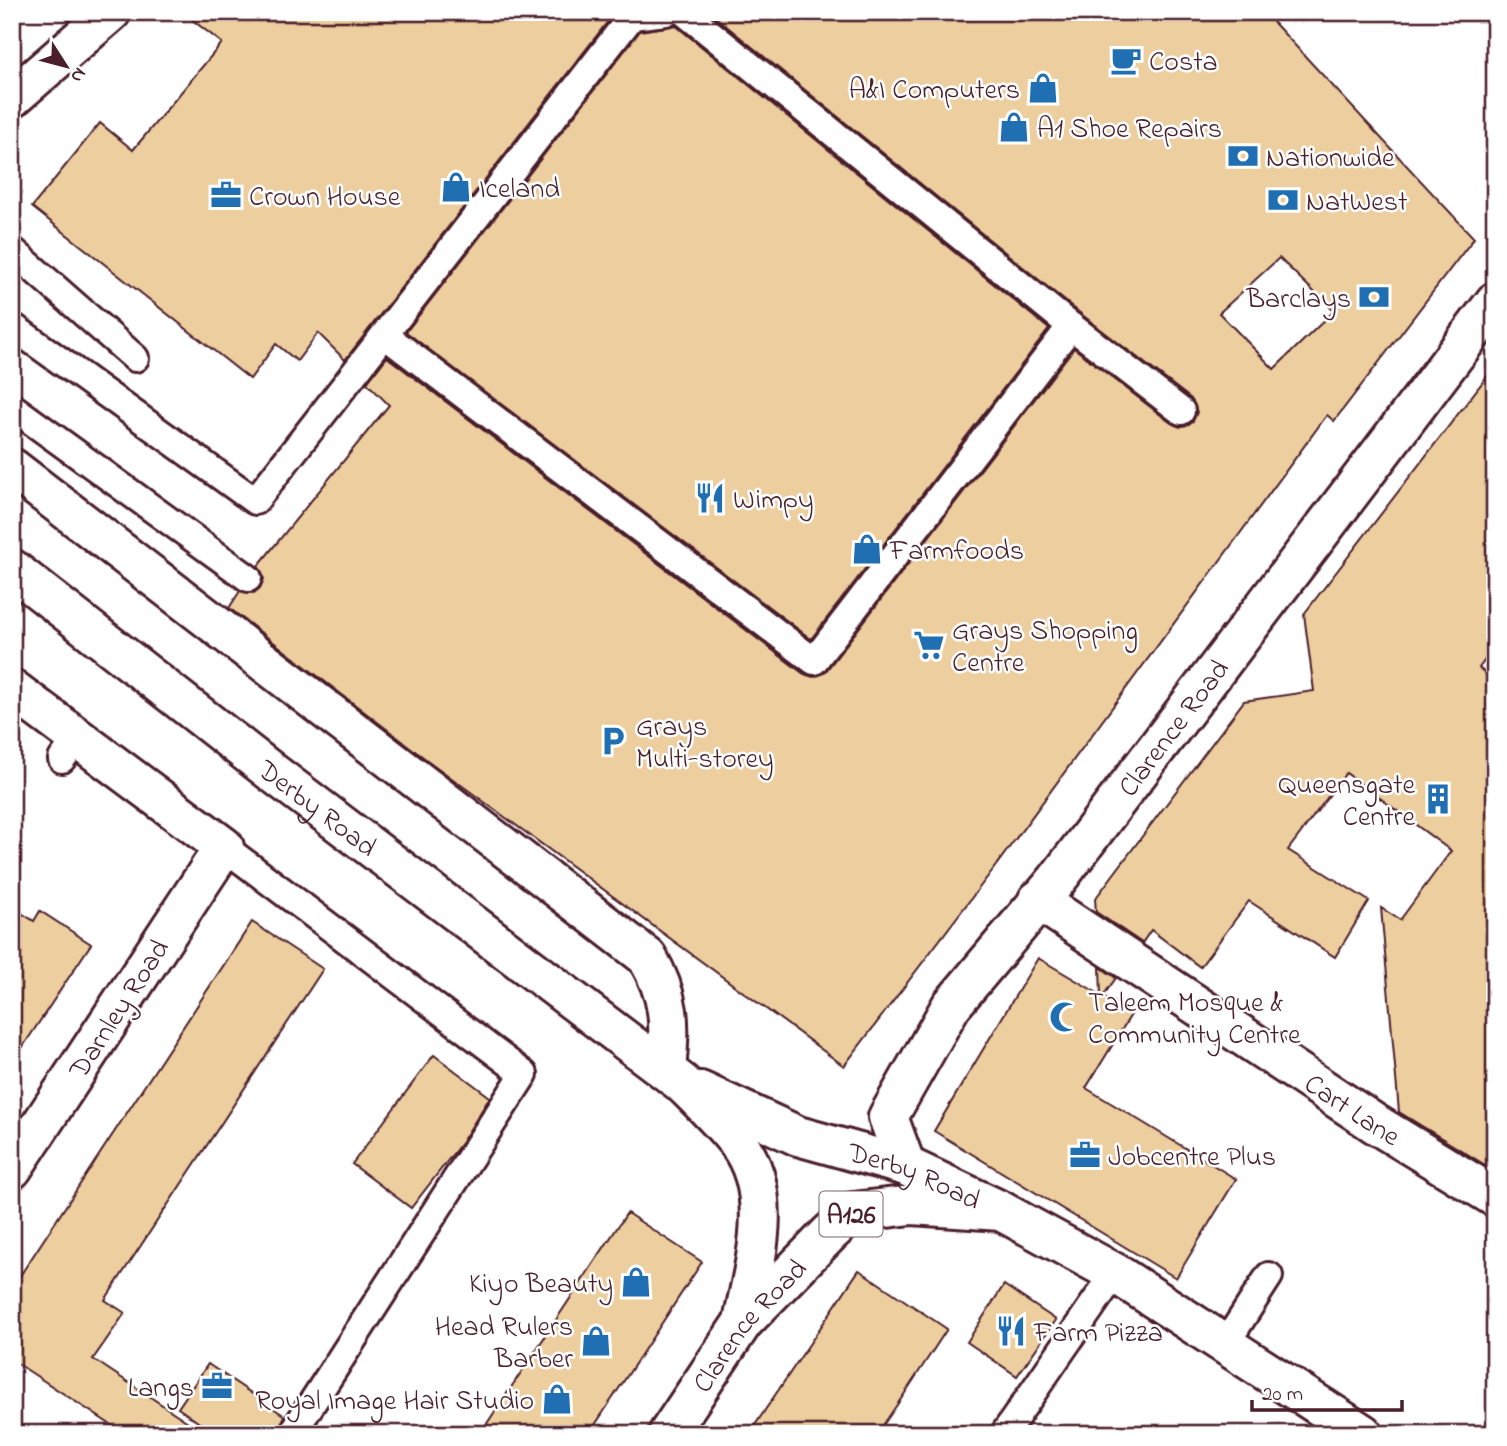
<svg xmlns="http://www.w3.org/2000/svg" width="1507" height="1446" font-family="'Indie Flower',sans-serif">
<rect width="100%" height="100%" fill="#fff"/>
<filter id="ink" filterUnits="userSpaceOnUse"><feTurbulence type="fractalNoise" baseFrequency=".0143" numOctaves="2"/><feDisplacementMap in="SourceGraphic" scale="14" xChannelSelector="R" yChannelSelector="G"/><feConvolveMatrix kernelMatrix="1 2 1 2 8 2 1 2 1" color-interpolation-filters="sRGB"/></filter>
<g filter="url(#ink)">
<g fill="#edce9f" stroke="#4a1f2b" stroke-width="2" fill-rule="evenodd">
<path d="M182,12H615L345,360L318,333L297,361L276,344L250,379L32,207L100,123L133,150L222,43Z"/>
<path d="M709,12H1264L1474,238L1334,421L1327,415L992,871L844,1066L427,760L229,608L240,591L254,593L260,588L264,579L258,566L389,405L367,383L387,357L804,674L813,677L826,671L1074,348L1171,423L1180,427L1193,421L1197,412L1191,399L1081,314ZM1279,258L1334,311L1274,369L1219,313Z"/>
<path d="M675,25L1049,329L811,639L406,332L640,31Z"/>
<path d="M1495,366V646L1479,668L1495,681V1171L1399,1112L1381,908L1400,920L1451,851L1346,773L1288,850L1369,901L1335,957L1249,901L1200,967L1151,930L1142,943L1096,912L1095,899L1244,701L1314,691L1304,614Z"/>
<path d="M12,907L34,921L40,911L91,944L12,1063Z"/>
<path d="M252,922L323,969L105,1300L125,1313L93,1359L206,1434H125L12,1360V1288Z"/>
<path d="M1038,958L1101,995L1100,967L1116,978L1103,996L1132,1013L1086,1088L1236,1179L1176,1278L934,1131Z"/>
<path d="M434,1055L490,1097L462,1142L411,1208L352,1164Z"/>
<path d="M627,1213L702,1262L589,1434H480Z"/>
<path d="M859,1270L947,1329L903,1396L877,1434H749Z"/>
<path d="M1004,1285L1056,1320L1017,1376L967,1342Z"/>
<path d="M208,1364L285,1416L276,1434H215L178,1408Z"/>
</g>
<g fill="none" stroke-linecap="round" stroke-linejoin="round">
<g stroke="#4a1f2b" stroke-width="32">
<g id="service">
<path d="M684,12L1071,326L1181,411"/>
<path d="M12,250L135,358"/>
<path d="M12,326L255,501L632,16L666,12"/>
<path d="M386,336L814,661L1071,326"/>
<path d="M12,407L248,578"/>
<path d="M62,759L77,739"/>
<path d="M224,847L524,1074L292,1434"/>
<path d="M1226,1343L1269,1276"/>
<path d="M1004,1434L1115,1273"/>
</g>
</g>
<g stroke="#4a1f2b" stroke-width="44">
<g id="minor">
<path d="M12,98L111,12"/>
<path d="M12,468L647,957C670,996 671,1024 666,1069"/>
<path d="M12,689L224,847L12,1169"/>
<path id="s1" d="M1038,900L1374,1123L1495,1197"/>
<path id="s2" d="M906,1166L888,1117L951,1006L1056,881L1495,302"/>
</g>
</g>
<g stroke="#4a1f2b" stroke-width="44">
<g id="secondary">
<path id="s3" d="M12,569L273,773L682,1083C701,1102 721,1121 738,1143C777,1195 754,1265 743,1322"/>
<path id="s4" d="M700,1091L798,1136L906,1166L1001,1211"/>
</g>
</g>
<g stroke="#4a1f2b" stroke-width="44">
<g id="primary">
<path id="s5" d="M668,1434L743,1322L830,1233L853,1212L912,1205L1001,1211L1115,1273L1363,1434"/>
</g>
</g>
<use href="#service" stroke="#fff" stroke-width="26"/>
<use href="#minor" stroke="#fff" stroke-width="38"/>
<use href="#secondary" stroke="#fff" stroke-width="38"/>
<use href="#primary" stroke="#fff" stroke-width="38"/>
</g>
</g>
<defs>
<g id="cafe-bare" transform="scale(2.415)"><path d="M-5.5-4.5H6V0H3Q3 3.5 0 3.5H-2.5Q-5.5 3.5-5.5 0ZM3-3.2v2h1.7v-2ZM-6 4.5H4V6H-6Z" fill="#1f6fb2" stroke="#fff" stroke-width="2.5" paint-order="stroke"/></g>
<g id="shop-bare" transform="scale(2.415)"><path d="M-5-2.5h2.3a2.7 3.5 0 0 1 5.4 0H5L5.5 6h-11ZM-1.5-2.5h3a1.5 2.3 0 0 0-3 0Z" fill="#1f6fb2" stroke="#fff" stroke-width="2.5" paint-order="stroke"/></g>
<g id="bank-bare" transform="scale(2.415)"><path d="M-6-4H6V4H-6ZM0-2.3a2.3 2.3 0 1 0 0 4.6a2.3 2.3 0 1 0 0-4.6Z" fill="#1f6fb2" stroke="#fff" stroke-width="2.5" paint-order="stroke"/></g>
<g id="office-bare" transform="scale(2.415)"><path d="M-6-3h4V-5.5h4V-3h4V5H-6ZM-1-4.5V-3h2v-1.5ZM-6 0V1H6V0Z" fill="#1f6fb2" stroke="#fff" stroke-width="2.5" paint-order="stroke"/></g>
<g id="restaurant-bare" transform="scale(2.415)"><path d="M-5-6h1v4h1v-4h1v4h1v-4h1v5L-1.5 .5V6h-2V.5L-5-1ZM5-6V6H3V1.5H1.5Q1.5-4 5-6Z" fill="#1f6fb2" stroke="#fff" stroke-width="2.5" paint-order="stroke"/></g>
<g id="supermarket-bare" transform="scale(2.415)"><path d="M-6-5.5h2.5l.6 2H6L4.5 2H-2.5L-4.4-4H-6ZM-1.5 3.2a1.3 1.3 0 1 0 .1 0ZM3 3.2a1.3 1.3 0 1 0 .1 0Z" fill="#1f6fb2" stroke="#fff" stroke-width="2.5" paint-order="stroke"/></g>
<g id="parking-bare" transform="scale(2.415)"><path d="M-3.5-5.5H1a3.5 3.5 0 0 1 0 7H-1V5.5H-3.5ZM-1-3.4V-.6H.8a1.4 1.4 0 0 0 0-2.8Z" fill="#1f6fb2" stroke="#fff" stroke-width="2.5" paint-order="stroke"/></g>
<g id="building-bare" transform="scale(2.415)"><path d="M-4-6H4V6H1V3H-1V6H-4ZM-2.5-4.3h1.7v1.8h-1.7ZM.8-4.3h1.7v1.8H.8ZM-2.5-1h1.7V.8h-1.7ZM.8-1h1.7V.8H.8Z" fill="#1f6fb2" stroke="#fff" stroke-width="2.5" paint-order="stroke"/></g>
<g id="mosque-bare" transform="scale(2.415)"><path d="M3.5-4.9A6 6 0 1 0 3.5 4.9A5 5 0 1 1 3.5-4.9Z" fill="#1f6fb2" stroke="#fff" stroke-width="2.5" paint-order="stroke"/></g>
</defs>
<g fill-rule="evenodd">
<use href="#cafe-bare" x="1126" y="60"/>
<use href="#shop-bare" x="1043" y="88"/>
<use href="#shop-bare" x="1014" y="127"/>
<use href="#bank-bare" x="1243" y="156"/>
<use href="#shop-bare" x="456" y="187"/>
<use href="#office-bare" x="226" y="195"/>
<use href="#bank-bare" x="1283" y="200"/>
<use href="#bank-bare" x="1374" y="297"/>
<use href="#restaurant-bare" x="710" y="498"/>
<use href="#shop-bare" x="867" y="549"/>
<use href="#supermarket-bare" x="929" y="645"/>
<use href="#parking-bare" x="613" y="741"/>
<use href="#building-bare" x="1438" y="799"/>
<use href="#mosque-bare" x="1065" y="1017"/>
<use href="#office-bare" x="1085" y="1155"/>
<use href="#shop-bare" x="636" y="1282"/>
<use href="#restaurant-bare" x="1011" y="1331"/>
<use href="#shop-bare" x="596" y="1341"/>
<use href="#office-bare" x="217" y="1386"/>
<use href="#shop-bare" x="557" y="1399"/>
</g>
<g text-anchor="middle" stroke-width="5" stroke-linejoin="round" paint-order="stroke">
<rect fill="#fff" stroke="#80626b" stroke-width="2" x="819.5" y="1191.5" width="63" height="45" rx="5"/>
<g font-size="26" font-weight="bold" fill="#4a1f2b">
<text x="851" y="1223">A126</text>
</g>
<g font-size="28" fill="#4a1f2b" stroke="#fff" text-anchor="start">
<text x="1149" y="70">Costa</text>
<text x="1020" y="98" text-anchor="end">A&amp;I Computers</text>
<text x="1037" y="137">A1 Shoe Repairs</text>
<text x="1266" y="166">Nationwide</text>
<text x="479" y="197">Iceland</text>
<text x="249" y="205">Crown House</text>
<text x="1306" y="210">NatWest</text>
<text x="1351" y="307" text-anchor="end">Barclays</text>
<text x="733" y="508">Wimpy</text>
<text x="890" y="559">Farmfoods</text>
<text x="952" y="639">Grays Shopping<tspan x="952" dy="32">Centre</tspan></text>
<text x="636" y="735">Grays<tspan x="636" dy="32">Multi-storey</tspan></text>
<text x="1415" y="793" text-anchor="end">Queensgate<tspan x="1415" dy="32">Centre</tspan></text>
<text x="1088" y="1011">Taleem Mosque &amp;<tspan x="1088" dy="32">Community Centre</tspan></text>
<text x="1108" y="1165">Jobcentre Plus</text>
<text x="613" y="1292" text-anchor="end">Kiyo Beauty</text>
<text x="573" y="1335" text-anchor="end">Head Rulers<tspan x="573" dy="32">Barber</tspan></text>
<text x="1034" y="1341">Farm Pizza</text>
<text x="194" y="1396" text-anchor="end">Langs</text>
<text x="534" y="1409" text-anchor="end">Royal Image Hair Studio</text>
</g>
<g font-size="28" fill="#4a1f2b" stroke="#fff">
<text dy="10" stroke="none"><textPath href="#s2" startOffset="536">Clarence Road</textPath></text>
<text dy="10" stroke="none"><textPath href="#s3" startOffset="388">Derby Road</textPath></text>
<text transform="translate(118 1008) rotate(-57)" y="10">Darnley Road</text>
<text dy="10" stroke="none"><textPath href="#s1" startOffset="378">Cart Lane</textPath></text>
<text dy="10" stroke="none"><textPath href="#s4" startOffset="231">Derby Road</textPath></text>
<text dy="10" stroke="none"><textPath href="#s5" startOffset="136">Clarence Road</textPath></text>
</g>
</g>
<rect width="1507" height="1446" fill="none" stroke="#fff" stroke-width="42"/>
<rect x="21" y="21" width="1465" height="1404" fill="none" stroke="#4a1f2b" stroke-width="2.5" filter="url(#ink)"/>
<g transform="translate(66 66) rotate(126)" stroke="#ffffff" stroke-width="5" paint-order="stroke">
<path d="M0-5L12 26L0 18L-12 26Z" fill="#4a1f2b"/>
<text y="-10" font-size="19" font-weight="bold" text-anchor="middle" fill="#4a1f2b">N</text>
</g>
<path d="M1252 1400v10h150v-10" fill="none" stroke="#4a1f2b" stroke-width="3.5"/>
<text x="1262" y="1400" font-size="21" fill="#4a1f2b" stroke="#ffffff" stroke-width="5" paint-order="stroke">20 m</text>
</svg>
